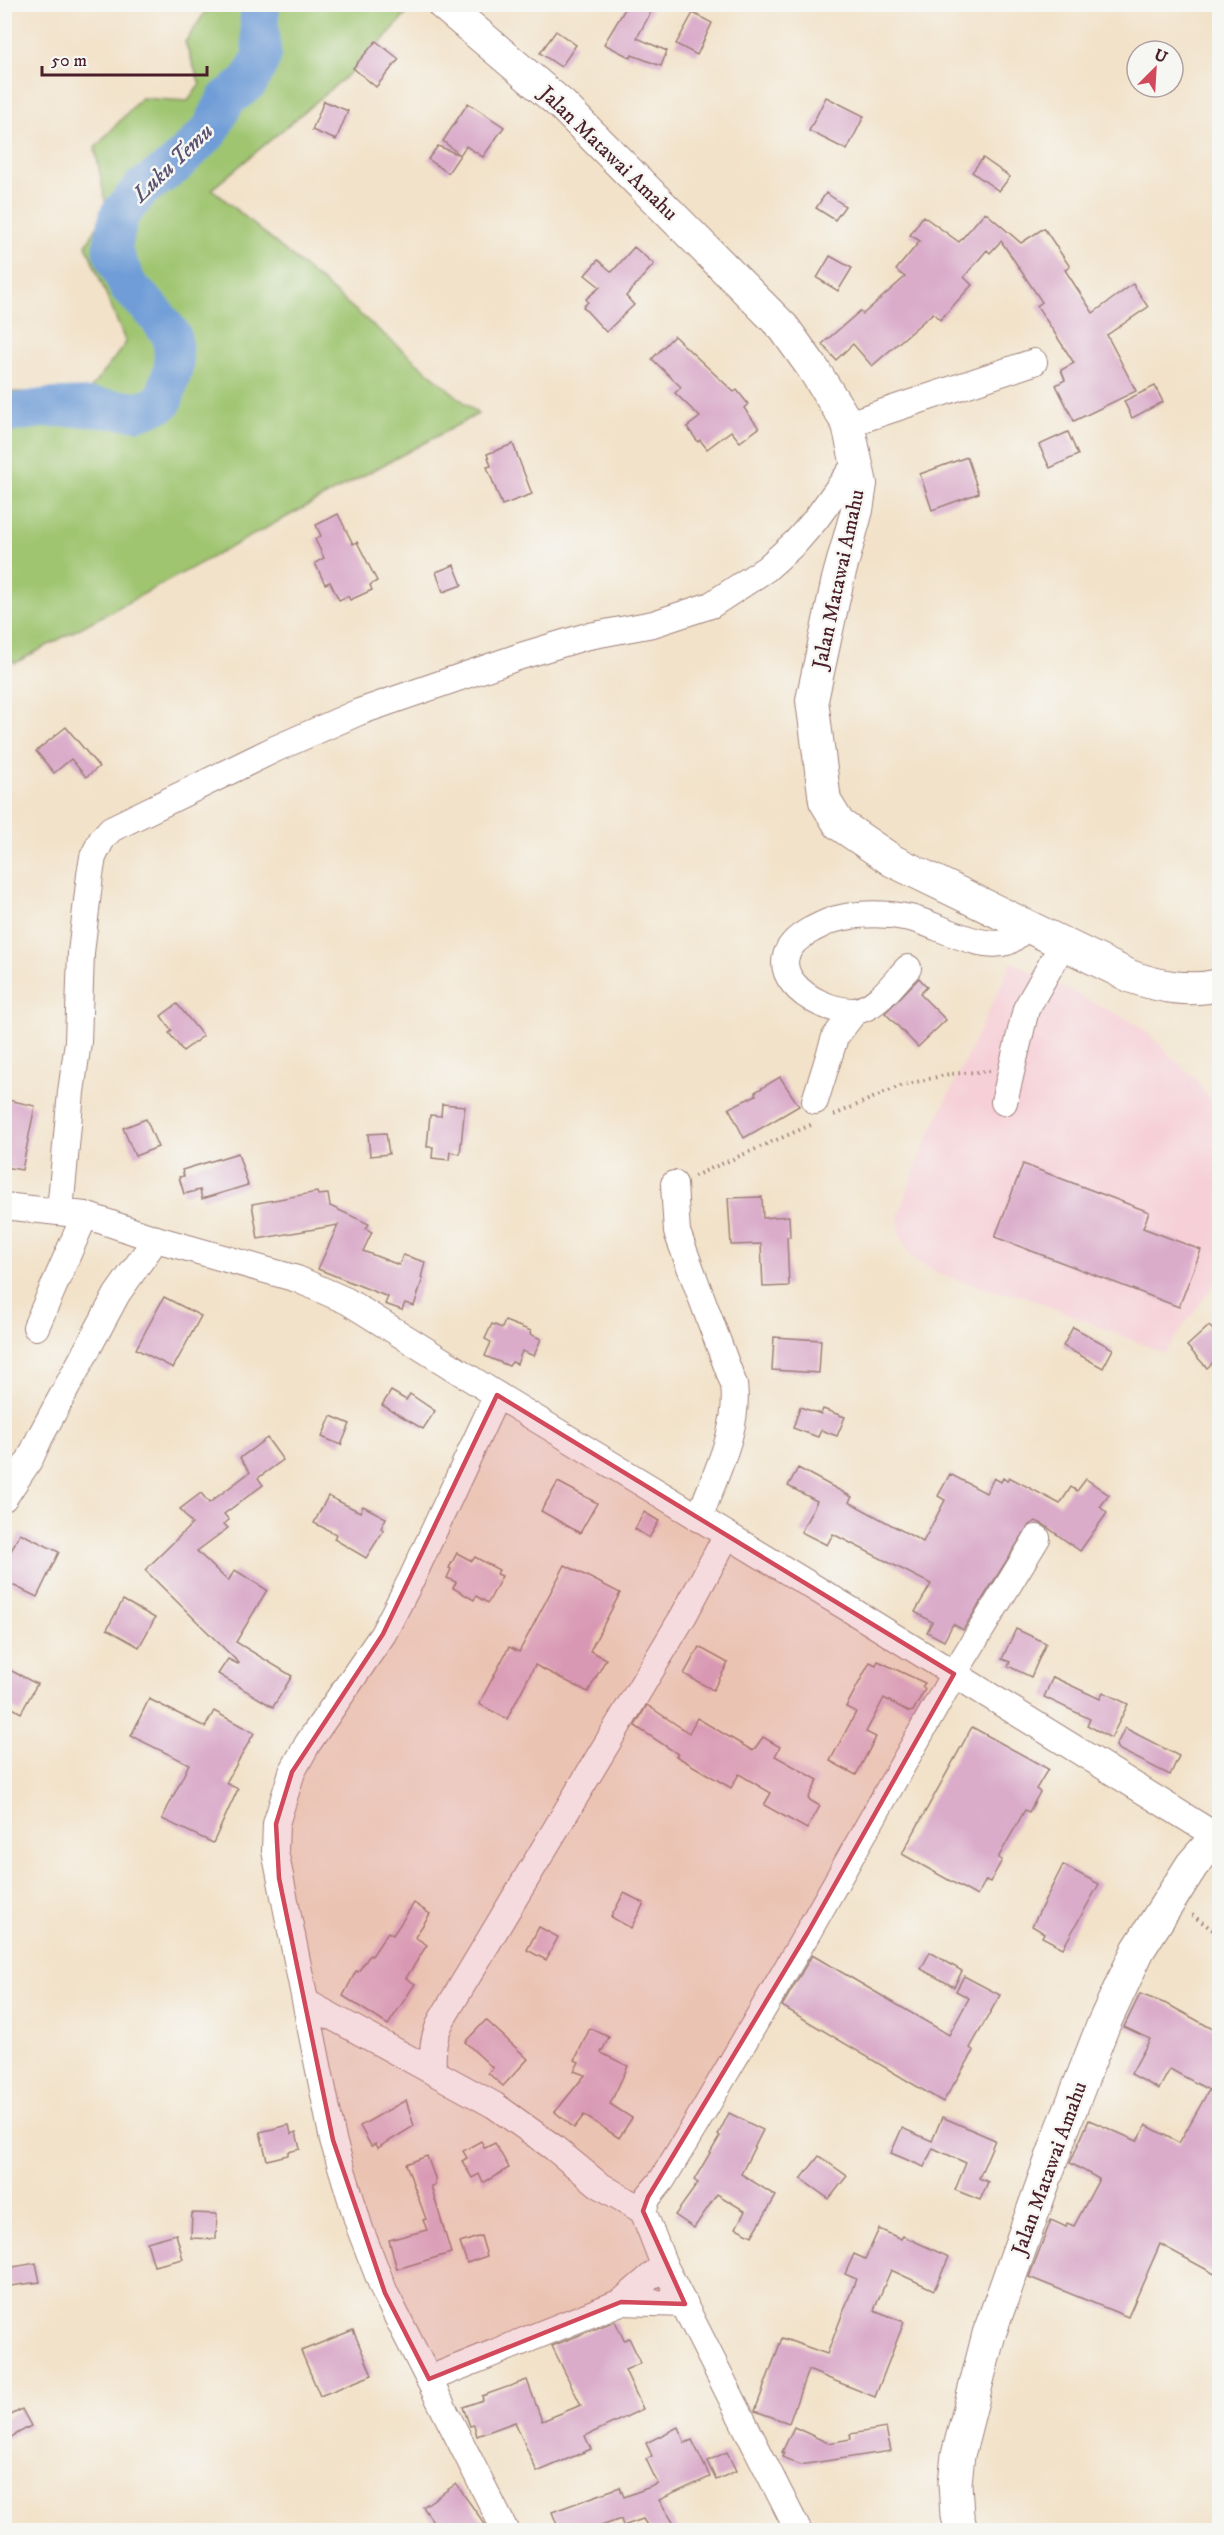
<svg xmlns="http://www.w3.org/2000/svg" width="1224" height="2535" font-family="'IM FELL DW Pica',serif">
<rect width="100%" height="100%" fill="#f6f6f2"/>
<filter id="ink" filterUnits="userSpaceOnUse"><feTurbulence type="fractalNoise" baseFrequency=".0167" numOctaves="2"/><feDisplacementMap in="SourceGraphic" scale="12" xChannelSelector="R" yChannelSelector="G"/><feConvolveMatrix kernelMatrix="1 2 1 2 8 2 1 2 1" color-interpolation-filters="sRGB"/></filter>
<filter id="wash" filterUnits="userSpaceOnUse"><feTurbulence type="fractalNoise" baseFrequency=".008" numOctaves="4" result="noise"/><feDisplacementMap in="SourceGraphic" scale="24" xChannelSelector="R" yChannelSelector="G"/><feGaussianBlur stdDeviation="1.35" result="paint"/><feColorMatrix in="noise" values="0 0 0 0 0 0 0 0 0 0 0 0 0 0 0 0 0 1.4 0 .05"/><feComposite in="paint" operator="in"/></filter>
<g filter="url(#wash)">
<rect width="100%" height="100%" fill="#f2e2c9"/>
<path fill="#f6cfd7" d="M1012,962L1140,1026L1195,1079L1219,1111V1278L1164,1353L1024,1296L999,1292L938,1274L912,1258L899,1234L898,1216L923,1148Z"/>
<path fill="#9fc56f" stroke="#74724d" stroke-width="1.5" d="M210,5H404L410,10L361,64L212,189L478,414L15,663L5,654V392H88L126,343L86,245L107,210L95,148L141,98L188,101L200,84L185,42Z"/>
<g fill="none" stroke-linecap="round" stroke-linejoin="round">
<path stroke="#6f9dd7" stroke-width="39" d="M4,414L46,408L81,407L138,411L163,402L174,365L172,336L154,312L128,286L112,250L119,215L142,188L174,166L210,131L226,99L249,82L262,56L259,20L261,4"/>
</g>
<g id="blocks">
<g fill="#daacca">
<path d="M628,4H641L652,10L637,38L667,51L661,66L632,55L631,58L604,44Z"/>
<path d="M693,13L712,23L697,55L676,44Z"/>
<path d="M556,31L576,45L561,67L540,53Z"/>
<path d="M376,41L399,59L376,87L353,68Z"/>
<path d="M826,97L864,116L847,150L809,131Z"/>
<path d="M324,101L348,111L336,140L312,130Z"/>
<path d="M468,103L504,127L483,157L466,146L460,155L443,141Z"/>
<path d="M438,146L460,155L448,173L428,159Z"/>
<path d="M983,158L1010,177L999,191L972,172Z"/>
<path d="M826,193L845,206L835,220L816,208Z"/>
<path d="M985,212L1021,243L1044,228L1070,267L1065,270L1093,313L1133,284L1148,307L1107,335L1136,391L1074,421L1056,385L1065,380L1061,370L1074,363L1037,306L1042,302L1001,241L990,253L987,250L964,277L972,285L940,320L933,313L872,366L853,344L836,360L822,344L860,311L863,314L905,277L896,270L920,241L910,235L923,216L959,242Z"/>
<path d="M634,247L654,264L626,296L634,305L606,332L583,307L588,302L586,299L600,287L585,275L598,260L612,272Z"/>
<path d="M830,256L852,268L838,291L817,278Z"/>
<path d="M674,336L734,392L737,390L748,404L744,408L759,428L740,442L731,431L707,449L700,440L698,442L687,427L700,417L675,393L681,387L652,359Z"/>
<path d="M1155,386L1163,402L1132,418L1124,401Z"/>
<path d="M1068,432L1078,455L1050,468L1039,445Z"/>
<path d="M513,444L532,494L502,505L487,467L491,466L487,454Z"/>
<path d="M967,457L979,493L932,510L920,474Z"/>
<path d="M338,514L353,544L357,542L377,581L370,585L372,590L350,600L348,596L339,600L330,582L325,584L315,563L324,558L315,539L321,536L316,525Z"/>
<path d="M454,565L462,585L443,592L436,572Z"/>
<path d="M66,727L99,767L86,777L71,759L54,773L36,751Z"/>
<path d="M919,978L927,987L920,994L946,1020L918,1047L885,1013Z"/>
<path d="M177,1004L203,1036L183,1051L169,1033L172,1031L161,1016Z"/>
<path d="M780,1077L799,1106L744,1138L729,1108L756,1095L755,1092Z"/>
<path d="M4,1099L35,1106L22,1170L4,1167Z"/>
<path d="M442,1104L465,1106L460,1154L450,1152L449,1160L432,1158L433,1147H427L430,1115L441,1116Z"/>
<path d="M146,1119L158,1147L135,1156L123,1128Z"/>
<path d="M386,1133L389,1154L370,1156L368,1134Z"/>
<path d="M238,1153L248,1185L202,1199L200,1190L184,1194L179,1177L184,1176L182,1170Z"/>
<path d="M1023,1164L1149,1212L1143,1228L1201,1250L1179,1307L995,1237Z"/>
<path d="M317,1192L318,1195L328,1194L330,1206L369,1224L366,1229L372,1232L363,1251L399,1265L403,1255L425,1262L421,1278H423L414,1306L405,1303L402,1310L385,1304L388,1297L318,1269L338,1225L258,1239L252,1204Z"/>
<path d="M762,1197L763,1218L789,1216L790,1237H787L789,1286L763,1287L761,1244L731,1245L728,1198Z"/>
<path d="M164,1297L201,1316L173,1368L136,1349Z"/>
<path d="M505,1321L531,1331L530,1334L541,1339L534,1356L522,1351L517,1364L512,1362L509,1366L485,1356L491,1342L485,1339L492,1324L502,1328Z"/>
<path d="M1209,1326L1220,1337V1356L1207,1368L1187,1346Z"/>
<path d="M1073,1327L1113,1349L1103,1368L1063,1346Z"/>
<path d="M774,1337L821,1340L819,1373L772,1370Z"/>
<path d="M391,1391L406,1400L410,1394L435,1411L423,1429L382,1405Z"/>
<path d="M800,1407L821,1414L823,1409L845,1417L837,1436L821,1430L818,1437L793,1428Z"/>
<path d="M331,1416L350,1424L341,1445L322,1437Z"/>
<path d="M267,1438L283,1460L258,1478L263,1485L224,1514L229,1520L224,1524L228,1528L197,1551L228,1581L235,1570L267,1590L236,1642L292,1676L273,1707L218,1674L228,1659L238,1664L239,1663L145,1570L192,1524L180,1509L201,1493L209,1503L250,1472L240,1458Z"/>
<path d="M798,1468L852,1497L849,1502L923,1542L945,1500L938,1496L950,1474L986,1493L994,1478L1001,1482L1003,1478L1007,1481L1009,1477L1060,1504L1071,1487L1077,1491L1086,1479L1109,1495L1100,1507L1107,1513L1080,1551L1044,1525L1036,1521L1029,1525L963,1630L953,1624L944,1641L927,1632L932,1622L915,1612L931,1584L833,1534L827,1545L801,1532L817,1501L788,1486Z"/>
<path d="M558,1482L597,1503L580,1533L541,1511Z"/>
<path d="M328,1496L360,1512L363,1506L386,1518L381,1528L384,1530L366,1558L334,1539L336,1534L314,1523Z"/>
<path d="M644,1512L659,1521L649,1538L635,1529Z"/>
<path d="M20,1533L59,1552L37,1597L4,1581V1565Z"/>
<path d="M457,1553L472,1561L475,1557L499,1570L497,1574L502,1576L488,1603L476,1596L474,1600L453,1588L456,1582L447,1578L451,1569L449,1568Z"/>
<path d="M565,1565L620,1593L590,1651L606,1659L588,1692L535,1665L507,1719L479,1704L509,1647L519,1652Z"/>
<path d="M123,1600L155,1618L139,1647L107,1629Z"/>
<path d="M1016,1629L1046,1643L1031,1677L1008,1666L1010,1662L1002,1659Z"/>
<path d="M699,1647L728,1663L713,1690L684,1674Z"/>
<path d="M878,1661L925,1683L922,1687L925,1689L913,1711L909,1712L884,1698L866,1732L876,1737L856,1775L830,1761L856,1712L846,1707L870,1662L876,1665Z"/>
<path d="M4,1667L37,1684L21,1713L4,1703Z"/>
<path d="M1053,1677L1100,1699L1103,1692L1128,1704L1111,1738L1087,1725L1090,1719L1044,1697Z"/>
<path d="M149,1699L205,1727L214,1711L254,1733L226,1783L238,1789L213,1843L162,1819L189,1764L131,1736Z"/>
<path d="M647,1705L689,1733L697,1718L753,1751L763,1737L780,1747L775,1756L818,1780L808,1799L820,1806L807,1829L764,1805L771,1793L739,1774L731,1788L676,1756L678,1754L635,1726Z"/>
<path d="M972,1727L1048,1769L1036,1789L1040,1792L1029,1812L1025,1810L998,1858L1002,1860L990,1882L986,1880L977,1896L902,1854Z"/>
<path d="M1125,1728L1179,1756L1170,1775L1118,1749L1116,1746Z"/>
<path d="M1063,1865L1099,1884L1063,1948L1042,1937L1044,1933L1032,1926Z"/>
<path d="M624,1893L644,1903L631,1928L611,1917Z"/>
<path d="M414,1903L430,1914L415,1937L427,1945L406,1978L415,1984L388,2025L343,1996L356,1971L358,1972L370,1955L372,1956L388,1932L393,1935Z"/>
<path d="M539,1927L558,1937L546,1960L527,1950Z"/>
<path d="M930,1952L962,1971L954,1987L921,1969Z"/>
<path d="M812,1955L949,2035L969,1998L956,1991L964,1976L1000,1995L970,2048L974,2051L943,2102L782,2006Z"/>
<path d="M1140,1994L1169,2005L1220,2033V2277L1160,2244L1128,2317L1029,2277L1051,2220L1066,2227L1067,2223L1074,2226L1099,2179L1070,2163L1089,2120L1137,2141L1146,2125L1179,2143L1209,2090L1170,2069L1159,2089L1131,2074L1150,2039L1124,2027Z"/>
<path d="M486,2020L528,2059L503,2086L488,2073L493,2068L465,2042Z"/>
<path d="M590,2028L609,2037L601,2053L628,2066L610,2104L632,2118L619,2138L584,2115L574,2128L555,2112L585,2075L574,2071L579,2062L575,2060Z"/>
<path d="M406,2100L414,2126L378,2148L376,2144L371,2146L360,2126Z"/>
<path d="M729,2113L763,2130L741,2174L776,2196L752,2236L736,2228L745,2211L717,2194L694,2228L675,2215L698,2183L694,2180L720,2136L718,2135Z"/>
<path d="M942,2117L995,2140L979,2178L988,2182L980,2200L955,2190L966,2163L933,2148L924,2167L891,2153L902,2128L932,2141Z"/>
<path d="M289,2125L291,2134L296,2132L300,2149L288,2152V2155L267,2160L260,2132Z"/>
<path d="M481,2141L485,2148L495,2143L509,2168L483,2183L479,2174L472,2178L462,2161L467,2158L463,2151Z"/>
<path d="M427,2156L435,2178V2185L431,2186L451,2253L397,2269L389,2240L427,2230L423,2220L426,2219L406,2164Z"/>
<path d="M819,2156L847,2176L829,2199L801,2179Z"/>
<path d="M192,2213L217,2214L216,2239L191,2238Z"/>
<path d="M879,2229L901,2239L903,2236L949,2257L934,2290L891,2270L874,2310L904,2322L875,2397L808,2370L789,2423L755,2411L782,2338L827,2354L856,2279L845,2274L854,2254L865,2259Z"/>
<path d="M176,2234L183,2259L154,2266L147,2242Z"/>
<path d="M481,2236L487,2256L467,2263L460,2243Z"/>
<path d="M36,2263L40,2282L10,2286L7,2268Z"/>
<path d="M615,2321L624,2340L629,2338L641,2363L625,2370L643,2409L585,2436L591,2449L537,2472L515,2422L477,2436L474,2425L470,2426L463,2407L483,2400L482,2396L527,2380L542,2421L581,2405L552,2346Z"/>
<path d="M353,2330L372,2375L320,2396L301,2351Z"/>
<path d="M22,2409L31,2426L4,2441V2419Z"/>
<path d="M678,2427L685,2443L692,2440L710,2477L659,2500L678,2530H650L643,2519L623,2526L621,2519L590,2530H559L552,2512L620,2487L624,2497L658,2484L646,2459L652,2456L646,2443Z"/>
<path d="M794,2427L828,2443L851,2439L850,2434L886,2428L891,2451L800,2465L782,2457L784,2453L782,2452Z"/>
<path d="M727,2452L736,2471L716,2480L707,2461Z"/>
<path d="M456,2484L487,2527L488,2530H439L423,2507Z"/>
</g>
</g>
</g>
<g filter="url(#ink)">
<use href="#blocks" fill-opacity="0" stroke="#9e807a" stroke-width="1.5"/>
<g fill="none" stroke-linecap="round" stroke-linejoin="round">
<g stroke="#9e807a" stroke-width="28">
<g id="minor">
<path d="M848,424L1034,362"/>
<path d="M855,1011C810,1012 750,963 811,930C819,926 828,921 836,919C860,913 886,913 910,918C936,924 980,951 1007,942C1014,939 1023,930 1029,926"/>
<path d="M815,1101L835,1037L855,1011C878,1007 892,984 908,968"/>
<path d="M1004,1102L1026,1009L1063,944"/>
<path d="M674,1184L677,1232L734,1385C740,1430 713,1478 699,1519"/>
<path d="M4,1206L85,1215L156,1239L297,1279L347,1301L497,1395L851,1610L1216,1836"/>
<path d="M60,1211L71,1092L78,1042L81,953L90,875L93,857L102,839L111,829L275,749L359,712L521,656L584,637L653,624L711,605L766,569L796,542L816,519L857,462"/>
<path d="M36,1327L85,1215"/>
<path d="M497,1395L412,1578L383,1634L308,1743L292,1772L276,1824L275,1851L333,2140L360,2229L385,2293L505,2530"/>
<path d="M4,1498L30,1459L40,1437L117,1294L156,1239"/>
<path d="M307,2003L494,2105L553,2147L598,2184L643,2211"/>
<path d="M433,2071C432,2050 433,2037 442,2019L684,1615L727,1535"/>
<path d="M621,2302L685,2304"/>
<path d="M429,2379L621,2302L664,2265"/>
<path d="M798,2530L664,2265L643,2211L648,2197L662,2180L697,2122L808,1932L954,1674L1037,1538"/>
</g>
</g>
<g stroke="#9e807a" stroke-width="34">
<path id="major" d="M443,4L562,105L784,328L812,367L848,424L861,484L857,510L838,579L812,700L825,801L839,824L893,861L1132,977C1161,987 1189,992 1220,985"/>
</g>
<g stroke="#9e807a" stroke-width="35">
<path id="highway" d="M961,2530L957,2516L955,2483L958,2455L989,2334L1061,2133L1104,2023L1138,1950L1192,1865L1220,1833"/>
</g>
<g stroke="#9e807a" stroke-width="4" stroke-dasharray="1.5 4.5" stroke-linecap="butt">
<path d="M834,1115L900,1086L949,1074L990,1071"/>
<path d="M694,1176L813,1124"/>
<path d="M1192,1915L1220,1935"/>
</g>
<use href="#minor" stroke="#fff" stroke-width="26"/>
<use href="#major" stroke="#fff" stroke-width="32"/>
<use href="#highway" stroke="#fff" stroke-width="33"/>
</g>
</g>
<path fill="#d1495b" fill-opacity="0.2" stroke="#d1495b" stroke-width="4.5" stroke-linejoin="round" d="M497,1395L954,1674L808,1932L648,2197L643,2211L685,2304L621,2302L429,2379L385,2293L333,2140L279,1878L276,1824L292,1772L383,1634Z"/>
<g text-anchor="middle" stroke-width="5" stroke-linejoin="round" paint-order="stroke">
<g font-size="21" fill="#4a1f2b" stroke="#f6f6f2">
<text transform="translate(609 153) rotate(44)" y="7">Jalan Matawai Amahu</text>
<text transform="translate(838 579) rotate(-78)" y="7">Jalan Matawai Amahu</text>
<text transform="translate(1049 2168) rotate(-70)" y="7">Jalan Matawai Amahu</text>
</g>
<g font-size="22" font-style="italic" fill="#595170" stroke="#f6f6f2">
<text transform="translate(172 162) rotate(-44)" y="8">Luku Temu</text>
</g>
</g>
<rect width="1224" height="2535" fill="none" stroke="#f6f6f2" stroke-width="24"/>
<g transform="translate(1155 69) rotate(24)"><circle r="28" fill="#f6f6f2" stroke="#b1a0a2" stroke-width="1.5"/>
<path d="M0-4.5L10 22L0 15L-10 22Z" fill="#d1495b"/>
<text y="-9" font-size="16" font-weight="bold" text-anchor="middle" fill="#4a1f2b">U</text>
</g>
<path d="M42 66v9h165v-9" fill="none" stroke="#4a1f2b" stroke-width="3"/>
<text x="51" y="66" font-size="18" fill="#4a1f2b" stroke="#f6f6f2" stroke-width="4.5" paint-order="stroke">50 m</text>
</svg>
